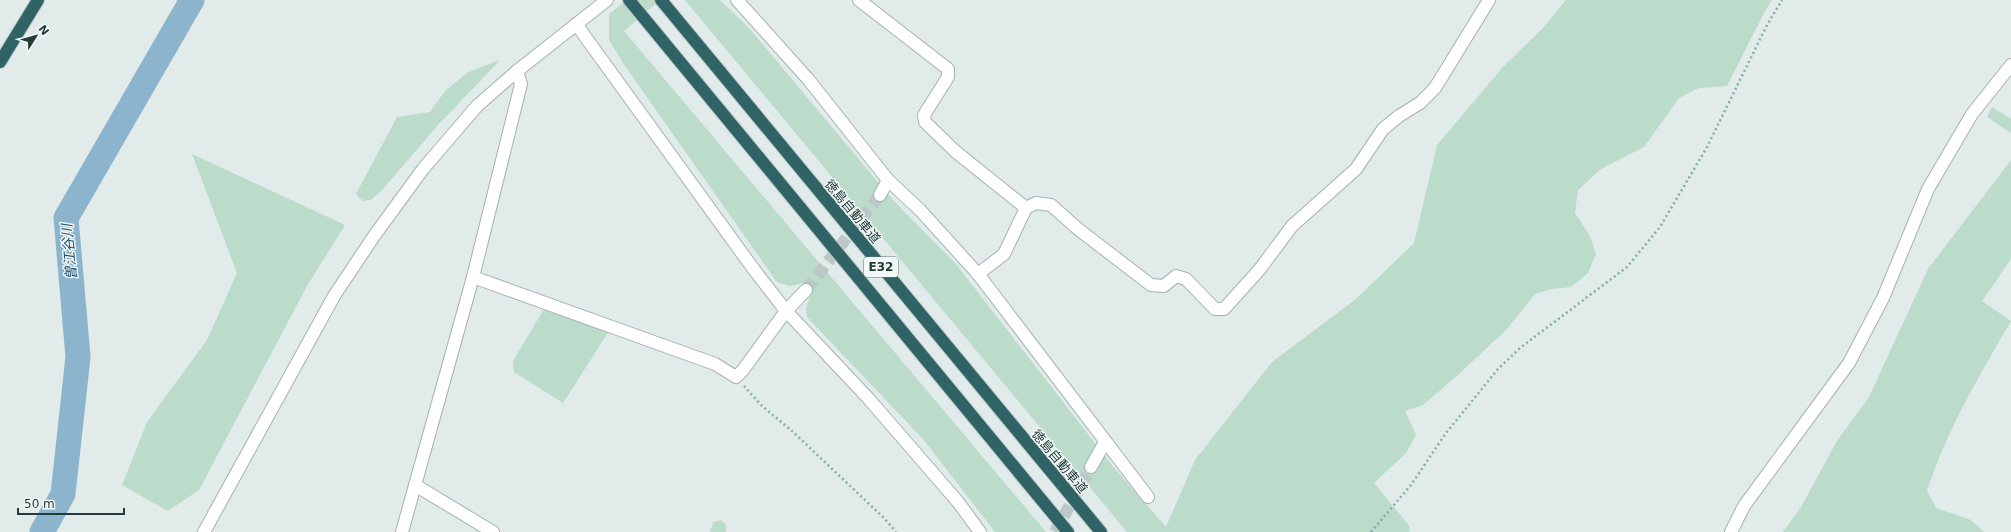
<svg xmlns="http://www.w3.org/2000/svg" width="2011" height="532" font-family="'DejaVu Sans','Noto Sans JP',sans-serif">
<rect width="100%" height="100%" fill="#e1ebe9"/>
<g fill="#bbdbcb">
<path d="M627,0H660L624,31L1046,532H995L923,439L807,317L806,309L811,292L804,283L789,286L777,282L625,66L609,40V14Z"/>
<path d="M685,0H720L749,28L893,200L956,264L1115,469L1166,527L1195,460L1272,362L1356,299L1414,243L1437,145L1503,67L1542,29L1566,0H1772L1764,13L1727,86L1699,88L1679,98L1644,147L1601,169L1578,190L1575,213L1590,236L1596,254L1588,273L1571,287L1551,289L1535,294L1507,329L1459,374L1423,405L1405,411L1416,435L1406,453L1374,483L1410,527L1409,532H1127Z"/>
<path d="M500,60L437,126L382,190L371,200L363,201L356,194L397,117L430,112L445,91L468,72Z"/>
<path d="M1992,107L2011,119V133L1987,117Z"/>
<path d="M192,154L345,225L307,286L199,490L168,511L122,485L147,422L207,340L237,273Z"/>
<path d="M2011,160V259L1982,301L2011,321C1979,376 1947,430 1927,491L1936,508L1971,520L1984,532H1783L1801,507L1837,441L1869,397L1928,269Z"/>
<path d="M544,309L609,331L563,403L514,372L513,361Z"/>
<path d="M721,520L726,525V532H710L713,522Z"/>
</g>
<g fill="none" stroke-linecap="round" stroke-linejoin="round">
<path stroke="#8cb4cd" stroke-width="25" d="M42,532L63,494L78,357L66,218L192,0"/>
<g stroke="#bbc8c6" stroke-width="12" stroke-dasharray="12 6" stroke-linecap="butt">
<path d="M806,290L880,195"/>
<path d="M1055,532L1091,467"/>
</g>
<g stroke="#a4b2b1" stroke-width="14">
<g id="minor">
<path d="M737,0L808,79L888,180L920,210L978,274L1148,497"/>
<path d="M859,0L948,69V77L924,115L925,122L956,152L1026,208L1004,254L978,274"/>
<path d="M576,24L752,267L786,311L868,398L958,502L980,532"/>
<path d="M880,195L888,180"/>
<path d="M1026,208L1036,203L1051,205L1078,229L1151,285L1164,286L1176,276L1186,279L1215,309H1224L1260,269L1292,226L1356,169L1383,129L1399,116L1420,103L1435,88L1489,0"/>
<path d="M473,277L715,364L736,377L743,370L786,311L806,290"/>
<path d="M1091,467L1105,442"/>
<path d="M415,485L493,532"/>
<path d="M204,532L334,296L374,236L423,169L477,106L517,71L607,0"/>
<path d="M402,532L473,277L521,84L517,71"/>
<path d="M1731,532L1744,506L1849,363L1883,298L1928,189L1972,114L2011,65"/>
</g>
</g>
<g stroke="#c1c8c8" stroke-width="14">
<g id="highway">
<path d="M629,0L1068,532"/>
<path d="M661,0L1101,532"/>
<path d="M0,62L38,0"/>
</g>
</g>
<g stroke="#83adaa" stroke-width="2.5" stroke-dasharray="2 3" stroke-linecap="butt">
<path d="M744,386L762,406L792,431L884,518L896,532"/>
<path d="M1371,532L1411,485L1446,433L1498,369L1520,348L1627,267L1660,227L1707,147L1767,25L1782,0"/>
</g>
<use href="#minor" stroke="#fff" stroke-width="12"/>
<use href="#highway" stroke="#306365" stroke-width="12"/>
</g>
<g text-anchor="middle" stroke-width="3" stroke-linejoin="round" paint-order="stroke">
<rect fill="#f1f8f6" stroke="#607372" stroke-width="1" x="864" y="257" width="34" height="20" rx="3"/>
<g font-size="12" font-weight="bold" fill="#223a3a">
<text x="881" y="271">E32</text>
</g>
<g font-size="13" fill="#223a3a" stroke="#f1f8f6">
<text transform="translate(853 211) rotate(50)" y="5">徳島自動車道</text>
<text transform="translate(1060 461) rotate(50)" y="5">徳島自動車道</text>
</g>
<g font-size="14" font-style="italic" fill="#205173" stroke="#f1f8f6">
<text transform="translate(69 252) rotate(-95)" y="5">曽江谷川</text>
</g>
</g>
<g transform="translate(36 36) rotate(53)" stroke="#f1f8f6" stroke-width="3" paint-order="stroke">
<path d="M0-3L7 15L0 10L-7 15Z" fill="#223a3a"/>
<text y="-6" font-size="11" font-weight="bold" text-anchor="middle" fill="#223a3a">N</text>
</g>
<path d="M18 508v6h106v-6" fill="none" stroke="#223a3a" stroke-width="2"/>
<text x="24" y="508" font-size="12" fill="#223a3a" stroke="#f1f8f6" stroke-width="3" paint-order="stroke">50 m</text>
</svg>
